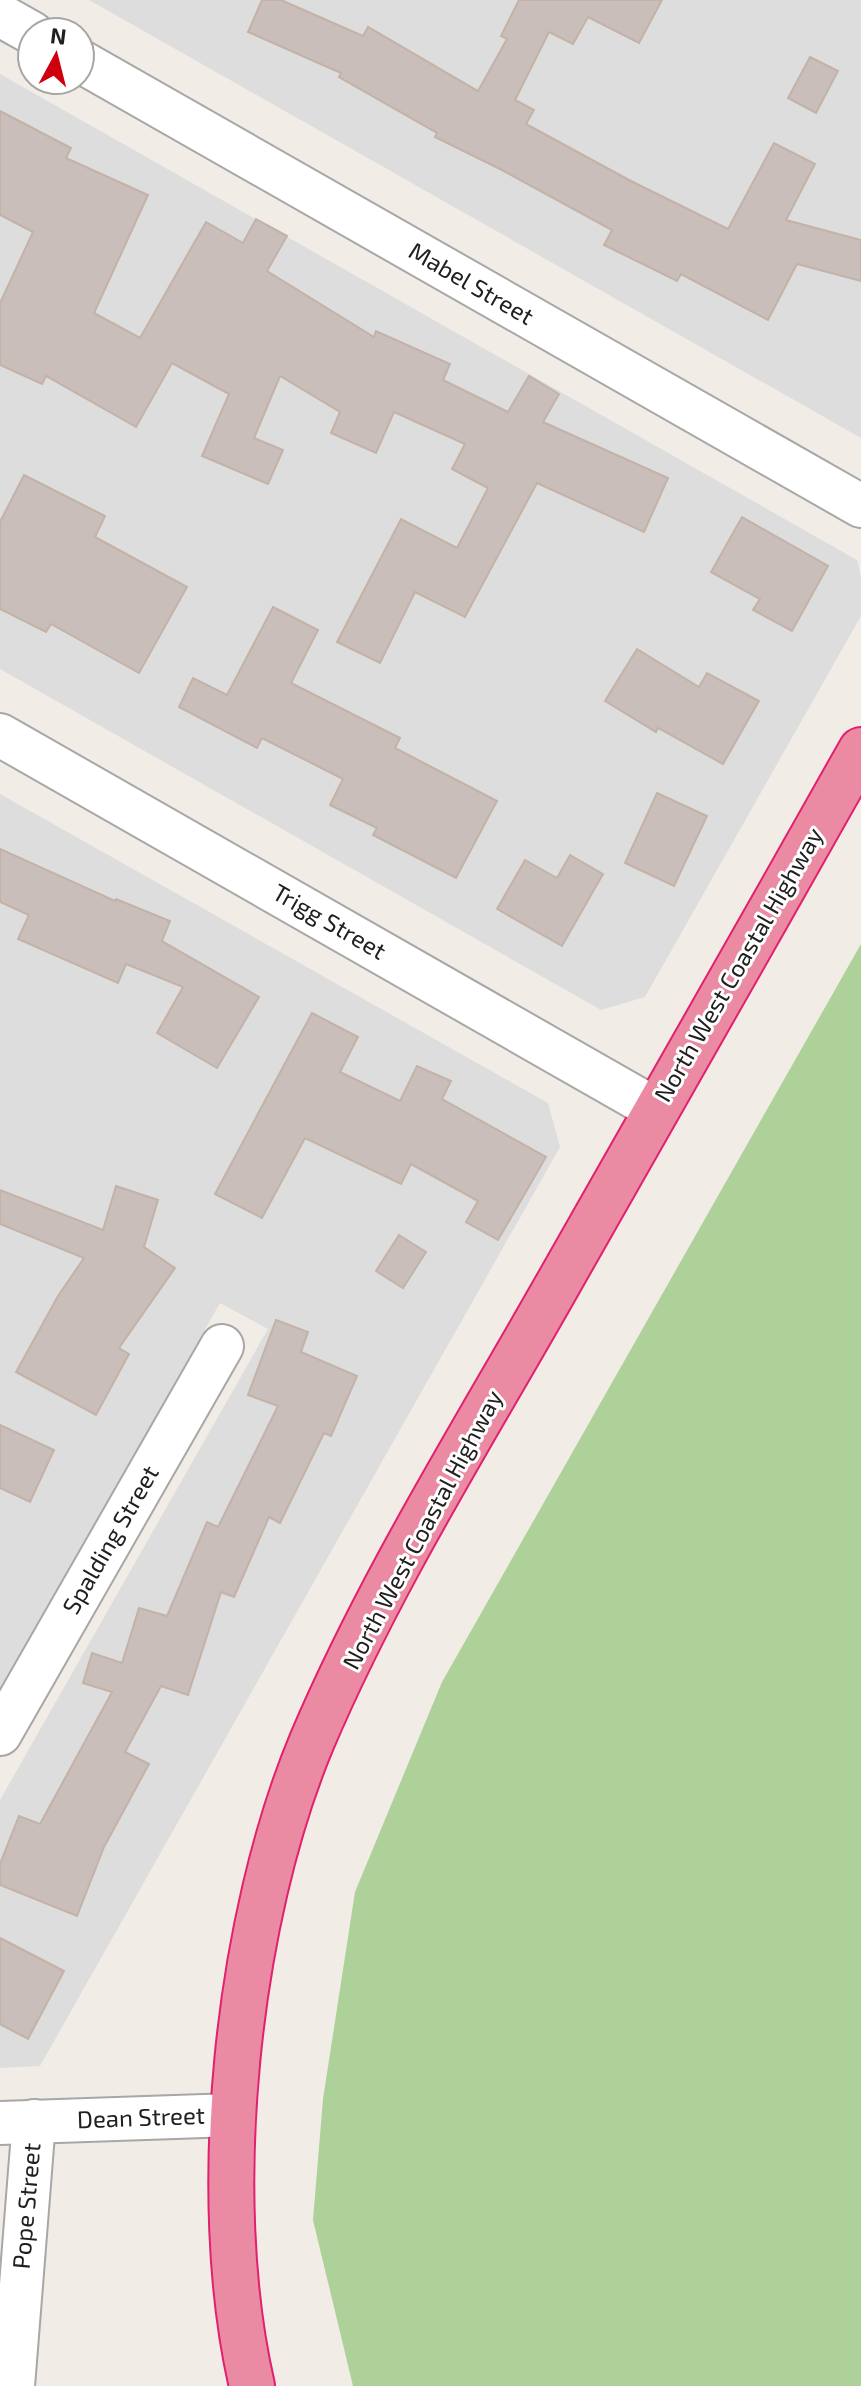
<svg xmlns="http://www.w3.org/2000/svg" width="861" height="2386" font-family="'Exo 2',sans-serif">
<rect width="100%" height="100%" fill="#f1ece6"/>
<g fill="#dedddd">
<path d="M89,0H861V438Z"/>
<path d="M0,74L857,560L861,577V616L645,997L601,1010L0,669Z"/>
<path d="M0,794L548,1103L560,1147L40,2066L0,2068V1800L268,1329L220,1303L0,1691Z"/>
</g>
<path fill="#add199" d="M861,944V2386H353L313,2220L323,2099L355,1892L442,1682Z"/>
<g fill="#c9beb9" stroke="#c3b2a7" stroke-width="2">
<path d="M262,0H281L363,36L368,27L478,91L507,39L501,36L519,0H662L639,43L588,17L573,44L549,32L515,100L534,110L526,124L629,180L728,229L774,143L815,164L786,220L861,240V281L797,264L768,320L681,274L677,281L604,245L612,230L502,170L435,137L437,133L339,77L341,73L248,32Z"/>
<path d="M810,57L838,71L816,113L788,98Z"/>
<path d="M0,111L71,148L66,158L148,195L94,313L140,338L206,222L243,243L256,219L287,236L267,271L374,337L376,331L450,364L443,380L508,412L529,376L559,394L543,422L668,478L644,532L537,483L465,617L415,592L380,663L337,642L401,519L457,548L488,488L452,469L465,444L394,412L376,453L331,433L340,412L280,376L254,438L283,450L268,484L202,456L229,394L172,363L136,427L46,376L42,384L0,365V303L33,232L0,215Z"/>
<path d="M24,475L105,516L95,537L187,587L139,673L51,624L46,632L0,609V522Z"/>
<path d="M742,517L828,566L792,631L753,610L760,599L711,572Z"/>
<path d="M273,607L318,630L291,683L400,738L395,748L497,801L456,878L373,835L377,828L330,805L343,779L262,738L257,748L179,707L193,678L227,695Z"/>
<path d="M637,649L699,687L707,673L759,701L723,764L658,728L656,732L605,701Z"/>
<path d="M657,793L707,816L674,886L625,863Z"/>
<path d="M0,849L115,901L116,899L170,921L162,941L259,997L217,1068L157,1033L183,987L126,964L118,983L18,939L29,915L0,902Z"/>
<path d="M570,855L603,874L562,946L497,909L525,860L557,878Z"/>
<path d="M312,1013L358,1037L340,1072L400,1101L417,1066L451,1081L442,1099L546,1157L498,1240L466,1222L478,1201L411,1164L401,1184L305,1138L262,1218L215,1194Z"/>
<path d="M116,1186L158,1200L144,1247L175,1268L119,1348L129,1354L96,1415L16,1372L58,1296L84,1258L0,1224V1190L103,1230Z"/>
<path d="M399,1235L426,1252L403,1288L376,1271Z"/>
<path d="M276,1320L308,1332L301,1352L357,1376L331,1436L324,1433L280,1523L269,1517L234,1597L221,1592L188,1695L161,1686L125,1752L149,1764L104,1847L77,1916L0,1885V1864L19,1816L40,1824L112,1692L83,1683L92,1653L122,1663L139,1608L167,1616L207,1522L218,1527L278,1406L248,1395Z"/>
<path d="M0,1425L54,1450L30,1502L0,1488Z"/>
<path d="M0,1938L64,1971L28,2039L0,2024Z"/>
</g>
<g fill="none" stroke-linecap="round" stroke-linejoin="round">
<g stroke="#a7a7a7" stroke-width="46">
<g id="minor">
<path d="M0,15L32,33"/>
<path d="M80,61L861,506"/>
<path d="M0,735L657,1110"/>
<path d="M0,1734L222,1346"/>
<path d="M0,2123L233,2115"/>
<path d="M13,2386L34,2121"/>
</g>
</g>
<g stroke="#e1206e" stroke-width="48">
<path id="highway" d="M252,2386C208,2196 237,1920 312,1741C377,1588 468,1442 550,1298C654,1115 758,933 861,750"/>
</g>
<use href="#minor" stroke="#fff" stroke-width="42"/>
<use href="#highway" stroke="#ea8ba3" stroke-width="44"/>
</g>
<g text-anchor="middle" stroke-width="6" stroke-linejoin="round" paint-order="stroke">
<g font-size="24" fill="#202020" stroke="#fff">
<text transform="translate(471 284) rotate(30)" y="8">Mabel Street</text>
<text transform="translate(329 922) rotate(30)" y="8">Trigg Street</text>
<text transform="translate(739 965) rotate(-60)" y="8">North West Coastal Highway</text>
<text transform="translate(423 1530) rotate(-62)" y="8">North West Coastal Highway</text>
<text transform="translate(111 1540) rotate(-60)" y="8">Spalding Street</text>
<text transform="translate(141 2118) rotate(-2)" y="8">Dean Street</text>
<text transform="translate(27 2206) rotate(-85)" y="8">Pope Street</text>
</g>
</g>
<g transform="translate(56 56) rotate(7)"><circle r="38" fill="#ffffff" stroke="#a6a6a6" stroke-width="2"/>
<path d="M0-6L14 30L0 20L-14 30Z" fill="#cf000d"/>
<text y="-12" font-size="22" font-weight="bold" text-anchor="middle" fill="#202020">N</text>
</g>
</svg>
